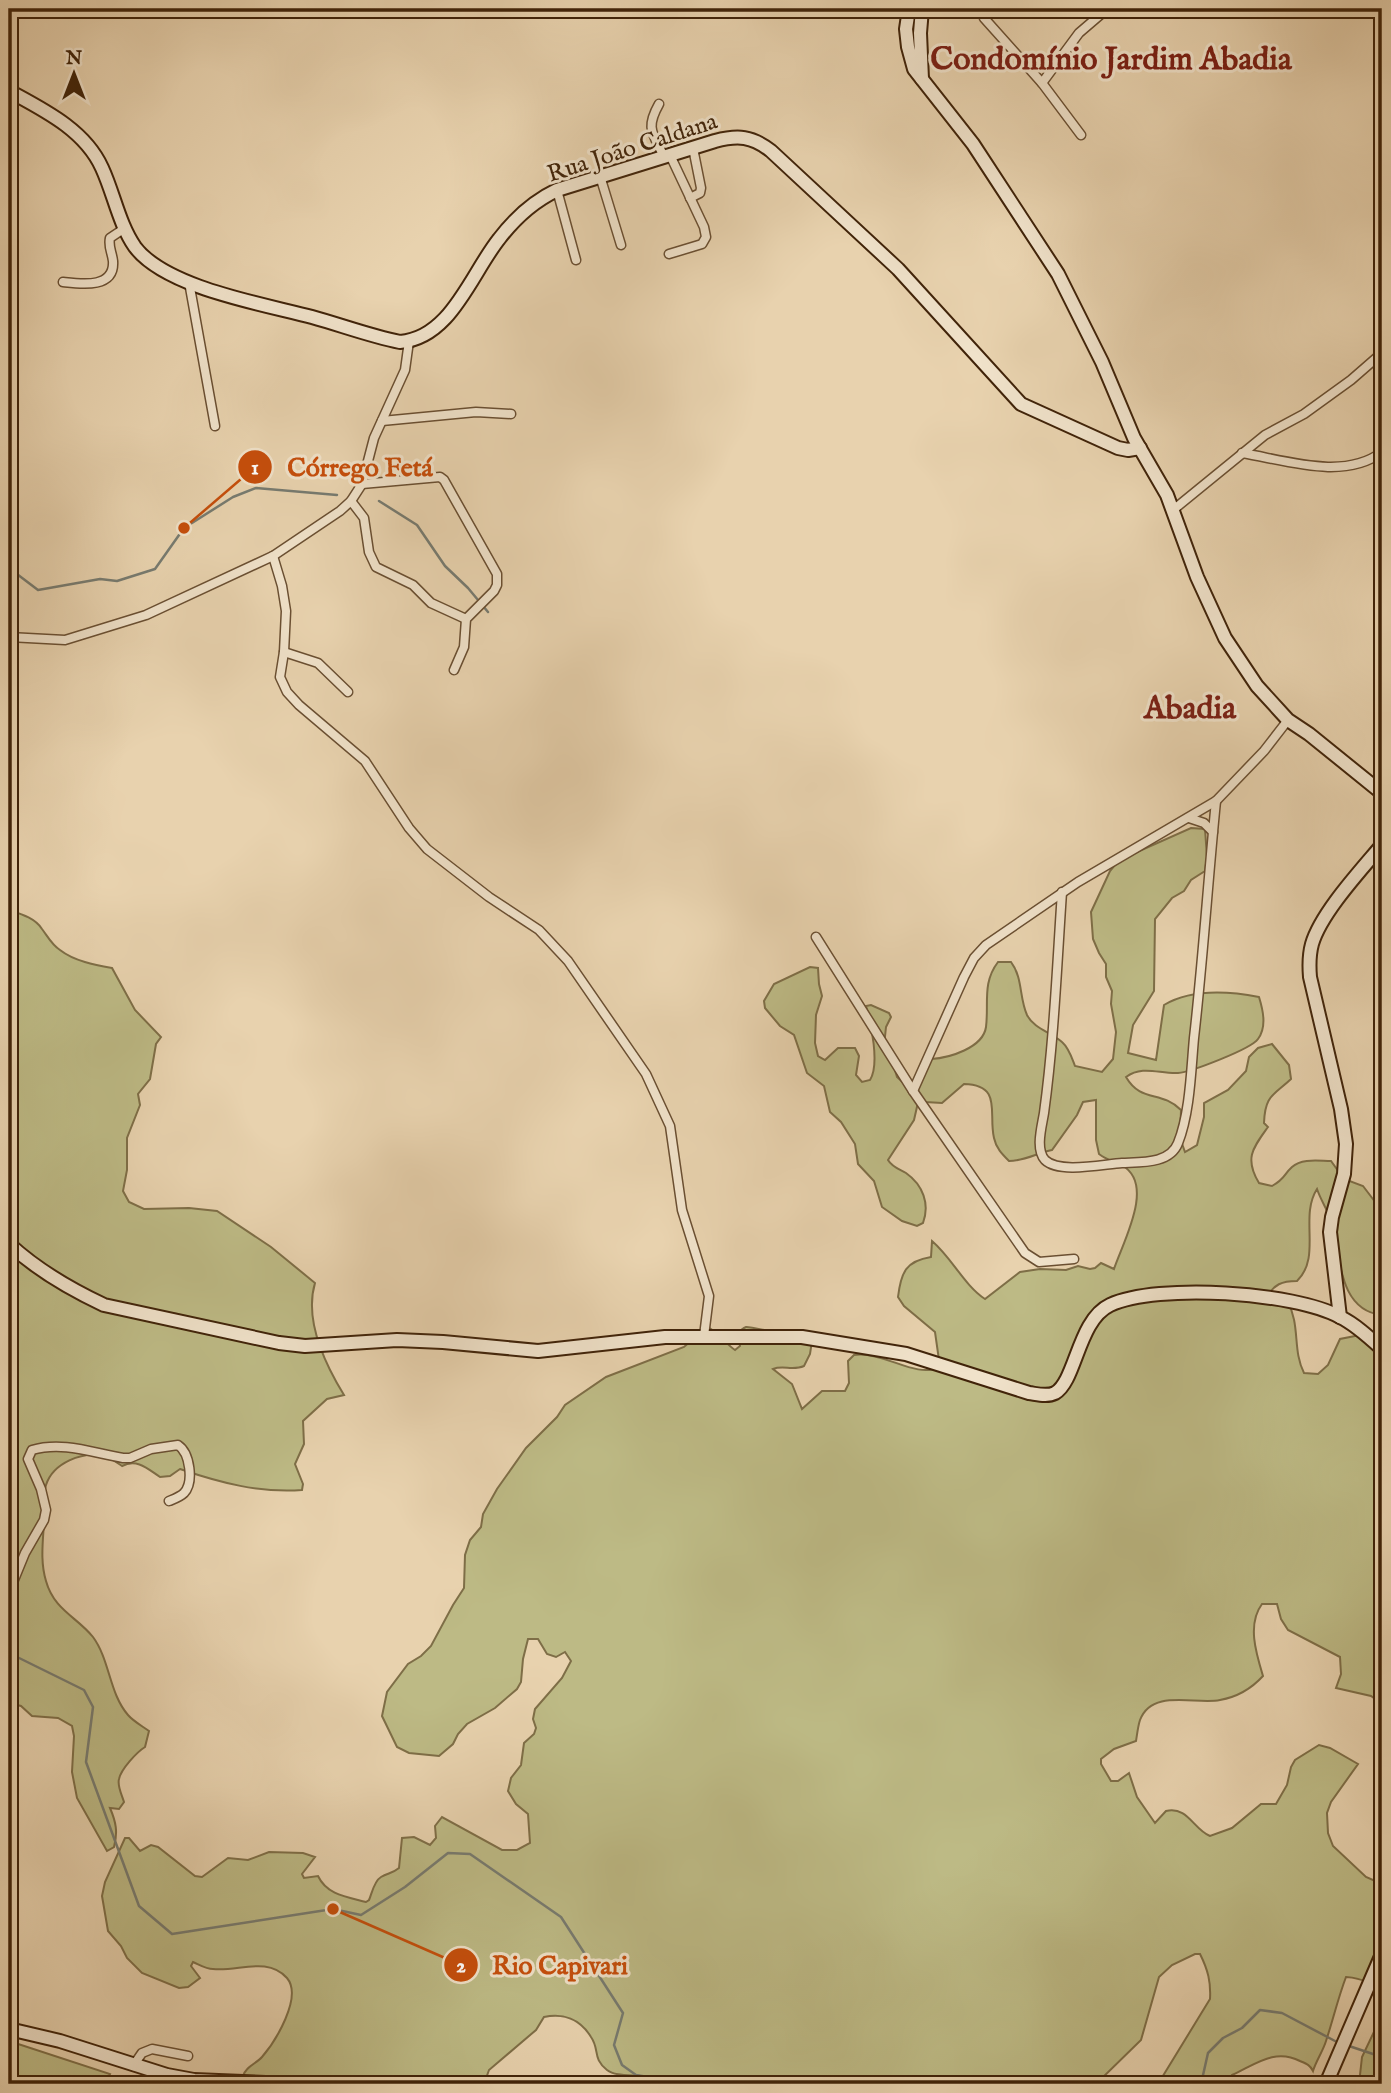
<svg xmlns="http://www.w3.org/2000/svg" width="1391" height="2093" font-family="'IM FELL English',serif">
<rect width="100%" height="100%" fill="#e8d2ae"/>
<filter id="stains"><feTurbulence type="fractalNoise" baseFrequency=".00286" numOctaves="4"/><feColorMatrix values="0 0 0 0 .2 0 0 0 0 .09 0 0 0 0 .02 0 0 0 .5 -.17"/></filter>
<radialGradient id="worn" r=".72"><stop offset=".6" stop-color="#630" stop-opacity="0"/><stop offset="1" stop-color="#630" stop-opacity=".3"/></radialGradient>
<g fill="#bdba85" stroke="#7e6e47" stroke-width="2">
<path d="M1191,828L1205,829L1207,857L1205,871L1191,880L1184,891L1172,898L1155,919L1154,991L1133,1025L1128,1053L1156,1060L1164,1005C1191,989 1228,991 1259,997C1263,1010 1267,1027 1258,1039C1251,1049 1191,1072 1178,1073C1159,1074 1143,1065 1126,1077C1141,1103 1161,1090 1181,1110L1180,1138L1185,1152L1197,1145L1204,1117V1103L1228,1090L1246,1071L1249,1057L1258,1048L1272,1044L1289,1065L1291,1079C1273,1096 1265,1095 1264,1123L1268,1127C1253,1148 1244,1158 1259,1183L1272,1186C1286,1178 1283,1175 1292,1167C1302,1158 1319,1161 1331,1161L1344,1179L1363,1186L1382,1211V1315C1335,1310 1341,1248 1329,1215C1325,1206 1320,1198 1317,1189C1299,1217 1322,1257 1297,1281C1282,1281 1274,1284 1266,1298L1287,1300C1301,1326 1292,1349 1304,1373L1318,1374L1328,1365L1340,1339L1360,1335L1382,1342V1704L1371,1696L1336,1688L1341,1674L1340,1657L1288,1630L1281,1619L1277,1604H1262C1247,1624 1256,1653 1263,1676C1252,1688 1237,1697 1220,1700C1196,1705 1152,1688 1140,1720C1138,1726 1137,1735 1136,1741L1114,1749L1101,1759V1764L1111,1781H1118L1129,1773L1137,1797L1155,1823L1166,1811C1188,1806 1193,1829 1210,1836L1232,1828L1261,1804H1276L1287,1785L1291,1767L1295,1760L1319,1745L1330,1748L1358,1764L1331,1802L1327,1813L1328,1833L1333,1846L1366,1877L1382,1884V1997C1374,1983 1362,1978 1346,1977C1338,1998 1333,2020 1326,2041C1323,2051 1316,2061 1313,2071C1310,2065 1307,2064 1300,2061C1275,2048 1256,2064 1232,2075L1229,2084H1158L1210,1999C1211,1982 1208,1970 1200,1954H1195L1172,1965L1159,1977L1141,2040L1096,2084H670C648,2070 620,2080 607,2070C592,2058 600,2050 591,2037C580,2019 563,2013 544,2017L536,2030L489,2070L484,2084L271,2082L250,2080L243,2076C246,2066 256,2064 262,2057C275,2042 303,1997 287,1978C267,1956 238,1972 213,1969C206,1969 200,1965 193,1962L191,1966L200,1978L188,1987L179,1988L142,1973L127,1958L121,1946L108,1931L102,1896L105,1882L125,1838H129L140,1851L151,1845L158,1847L195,1876L202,1877L228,1858L248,1860L269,1852L303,1853L315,1857L302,1874L304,1878L318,1876C327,1895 347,1897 366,1902L369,1900C372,1893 374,1881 381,1877C388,1873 393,1873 399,1868L402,1838L414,1837L430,1845L436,1838L435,1826L442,1817L502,1850H517L530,1843L528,1814L516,1804L508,1791L511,1778L521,1765L524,1743L534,1734L536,1728L533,1719L535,1709L562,1678L571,1661L565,1652L556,1657L547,1654L538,1639H528L523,1659L521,1682L517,1689L495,1708L467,1724L458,1734L453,1744L439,1756L409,1753L397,1747L382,1716L387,1692L408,1664L421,1656L431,1646L453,1605L464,1588L465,1555L470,1540L481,1527L483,1514L497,1489L526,1448L557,1417L565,1405L606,1377L684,1347L707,1327C716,1330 726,1344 735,1350L740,1346L736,1333C739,1332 743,1328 746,1327C750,1326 803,1339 812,1341L810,1354L804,1366C793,1371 783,1365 773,1369L792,1384L802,1409L822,1391H845L849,1383L848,1361L854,1355C885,1351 914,1379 940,1367L935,1332L904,1306L898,1297C901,1272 906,1261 931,1257L932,1241C952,1258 964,1285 985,1299L1020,1272L1040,1269L1066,1270L1078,1266L1090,1269L1095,1268L1101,1263L1114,1269C1123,1242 1155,1185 1123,1166C1115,1161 1108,1161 1099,1154L1096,1140V1100L1083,1102L1077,1115L1052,1150C1037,1153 1025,1161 1009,1161C1002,1154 996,1148 994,1138C988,1113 1003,1085 964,1084L942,1103L925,1102L919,1098L914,1120L888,1160C892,1167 899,1169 906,1173C923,1185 930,1204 923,1223L917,1226L902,1221L882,1207L874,1181L858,1164L855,1144L841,1122L830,1112L824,1086L807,1073L794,1035L780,1026L765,1008L764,1001L774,984L810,967L818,968L819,984L822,996L816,1015L815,1043L818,1056L825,1060L838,1048H855L859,1056L856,1075L862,1082L870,1080C880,1064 871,1024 866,1006L871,1005L889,1013L891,1017L886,1027L884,1046L891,1057L897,1077L912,1091L931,1059C949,1058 983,1048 986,1027C989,1003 982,983 998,962H1011C1023,978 1019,997 1027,1015C1034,1029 1051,1032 1062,1042C1069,1048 1072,1058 1075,1066L1102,1072L1113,1059L1116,1032L1111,1004L1112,991L1106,977V964L1099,953L1093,939L1091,912L1110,871L1119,860Z"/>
<path d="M9,910C21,914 35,918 42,929C48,937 52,945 60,950C74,961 95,965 112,968L135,1010L161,1037L156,1044L150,1079L138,1094L140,1105L127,1138V1170L123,1191L129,1202L144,1209L189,1208L217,1211L271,1247L315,1283C304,1320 325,1364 344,1395L327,1399L303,1421L304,1444L295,1464L303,1484L302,1490C259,1493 221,1483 180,1469L170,1476L160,1477C148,1469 137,1458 122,1466C117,1463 110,1457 104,1456C82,1451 53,1463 46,1485C42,1497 45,1510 44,1522C43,1542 40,1561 46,1581C54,1610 77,1617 93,1637C110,1660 109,1693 128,1715C133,1721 142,1726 149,1731L145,1747C137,1752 121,1769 119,1779C117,1786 122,1795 124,1802L119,1809L110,1808C116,1822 118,1832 114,1847L107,1851L77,1798L72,1772L74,1736L72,1726L58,1718L32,1716L21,1706L9,1703Z"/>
<path d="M1382,2015V2084H1359L1362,2057Z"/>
<path d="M9,2041L110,2074L105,2084H9Z"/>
</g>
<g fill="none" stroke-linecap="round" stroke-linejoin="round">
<g stroke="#777b70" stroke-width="2.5">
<path d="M379,501L417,525L445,566L468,588L488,612"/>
<path d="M9,568L38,590L100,579L117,581L155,569L184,528L233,497L256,488L337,495"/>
<path d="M9,1653L84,1690L93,1707L86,1762L139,1906L172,1934L333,1909L361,1915L405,1887L448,1853L470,1854L561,1917L623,2013L614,2045L622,2065L636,2075L690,2084"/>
<path d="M1349,2046L1382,2057"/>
<path d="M1201,2084L1208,2053L1223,2038L1242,2028L1260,2010L1282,2013L1335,2041"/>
</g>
<g stroke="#6a4f32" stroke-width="11">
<g id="street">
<path d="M984,18L1042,83L1081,135"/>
<path d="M1042,83L1079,33L1107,9"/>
<path d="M659,104C645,129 653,133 664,157"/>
<path d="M600,176L621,245"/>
<path d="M557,190L576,260"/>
<path d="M690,198L700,193L701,188L693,148"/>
<path d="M669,254L702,244L706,237L704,227L670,155"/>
<path d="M63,282C81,284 115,289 113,261C112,252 108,247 110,238L125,228"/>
<path d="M189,282L215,426"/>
<path d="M382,421L476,412L511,414"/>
<path d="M1242,453C1285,460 1344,481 1382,452"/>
<path d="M362,484L440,477L444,480L497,574V585L494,591L466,619L464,647L454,670"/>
<path d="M351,501L364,518L369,552L376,567L413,585L431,603L466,619"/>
<path d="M1173,510L1265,435L1304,414L1351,380L1382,353"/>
<path d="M273,556L282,586L286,611L284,652L280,677L287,692L299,705L365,761L409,828L427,849L489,897L539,930L568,961L646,1074L670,1126L682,1210L709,1296L704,1336"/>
<path d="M9,637L65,640L146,615L273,556L340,511L351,501L362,484L374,438L405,370L409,341"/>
<path d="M284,652L318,663L348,692"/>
<path d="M1189,818L1204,823L1213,832"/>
<path d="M1062,892C1057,965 1054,1040 1044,1113C1042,1126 1035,1149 1045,1160C1059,1174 1104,1164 1122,1163C1141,1162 1170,1164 1178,1143C1190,1113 1191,1071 1194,1038C1203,959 1208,880 1216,801"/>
<path d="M816,937L913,1091L1025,1253L1039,1262L1074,1259"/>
<path d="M913,1091L964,977L974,958L986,945L1078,882L1216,801L1264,751L1288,720"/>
<path d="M9,1592L25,1553L44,1520L46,1510L41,1489L28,1459L32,1450C63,1441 93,1453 123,1458H130L151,1449L178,1445C190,1453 194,1482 184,1493C180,1497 174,1499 169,1501"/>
<path d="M133,2066L142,2053L152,2049L188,2056"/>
</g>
</g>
<g stroke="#402309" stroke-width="16">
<g id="secondary">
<path d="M909,9L906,29L908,47L914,69L973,144L1058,274L1102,362L1134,438L1167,495L1197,577L1225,638L1257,686L1288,720L1309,734L1382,793"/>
<path d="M922,79L920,33L922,9"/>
<path d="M9,91C44,110 85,130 102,168C114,194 119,224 135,247C166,288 263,304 312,317C341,325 370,336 400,342C451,338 471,274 499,239C515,218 534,201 557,190L715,141C738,135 752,136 771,151L898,269L1021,404L1118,448L1128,450L1140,448"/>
<path d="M9,1244C36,1269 70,1289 104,1305L279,1343L305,1346L397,1340L443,1342L538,1351L665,1337H802L906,1354L1029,1393C1037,1394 1047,1397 1055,1393C1076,1381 1078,1320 1110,1305C1158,1283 1294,1292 1340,1317C1355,1324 1370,1338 1382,1349"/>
<path d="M1340,1317L1330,1232L1332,1217L1344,1174L1346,1144L1341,1109L1310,977C1309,965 1309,955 1312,944C1321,913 1361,870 1382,845"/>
<path d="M9,2029L60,2041L167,2075L194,2080L290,2084"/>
<path d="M1326,2084L1382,1954"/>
</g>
</g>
<use href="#street" stroke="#f0e2ca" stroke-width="8"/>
<use href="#secondary" stroke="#f0e2ca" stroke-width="12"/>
</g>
<g text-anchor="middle" stroke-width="6" stroke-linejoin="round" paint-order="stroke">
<g font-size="24" fill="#402309" stroke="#f0e2ca">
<text transform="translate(632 147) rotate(-18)" y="8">Rua João Caldana</text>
</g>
<g font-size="32" font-weight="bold" fill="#7a1f14" stroke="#f0e2ca">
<text x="1111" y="69">Condomínio Jardim Abadia</text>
<text x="1190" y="718">Abadia</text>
</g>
</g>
<path fill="none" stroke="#c64e0b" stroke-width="2.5" d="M184 528L255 467M333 1909L461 1965"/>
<g fill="#c64e0b" stroke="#f0e2ca" stroke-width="2.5">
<circle cx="184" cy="528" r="7"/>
<circle cx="333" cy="1909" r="7"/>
<circle cx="255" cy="467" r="18"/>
<circle cx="461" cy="1965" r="18"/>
</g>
<g font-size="21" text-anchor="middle" font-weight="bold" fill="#fff">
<text x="255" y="474">1</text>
<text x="461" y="1972">2</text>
</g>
<g font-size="26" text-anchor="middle" font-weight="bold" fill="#c64e0b" stroke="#f0e2ca" stroke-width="6" stroke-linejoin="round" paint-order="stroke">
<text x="360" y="476">Córrego Fetá</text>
<text x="560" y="1974">Rio Capivari</text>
</g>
<rect width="1391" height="2093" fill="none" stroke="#e8d2ae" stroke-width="35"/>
<rect x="10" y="10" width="1370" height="2072" fill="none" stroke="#402309" stroke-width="3.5"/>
<rect x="18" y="18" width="1356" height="2058" fill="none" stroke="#402309" stroke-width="2"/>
<g transform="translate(74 74)" stroke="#f0e2ca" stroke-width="5" paint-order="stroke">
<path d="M0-5L12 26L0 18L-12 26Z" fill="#402309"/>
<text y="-10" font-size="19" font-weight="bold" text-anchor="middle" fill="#402309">N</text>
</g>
<rect width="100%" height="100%" filter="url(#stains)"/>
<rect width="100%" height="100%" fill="url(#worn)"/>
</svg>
